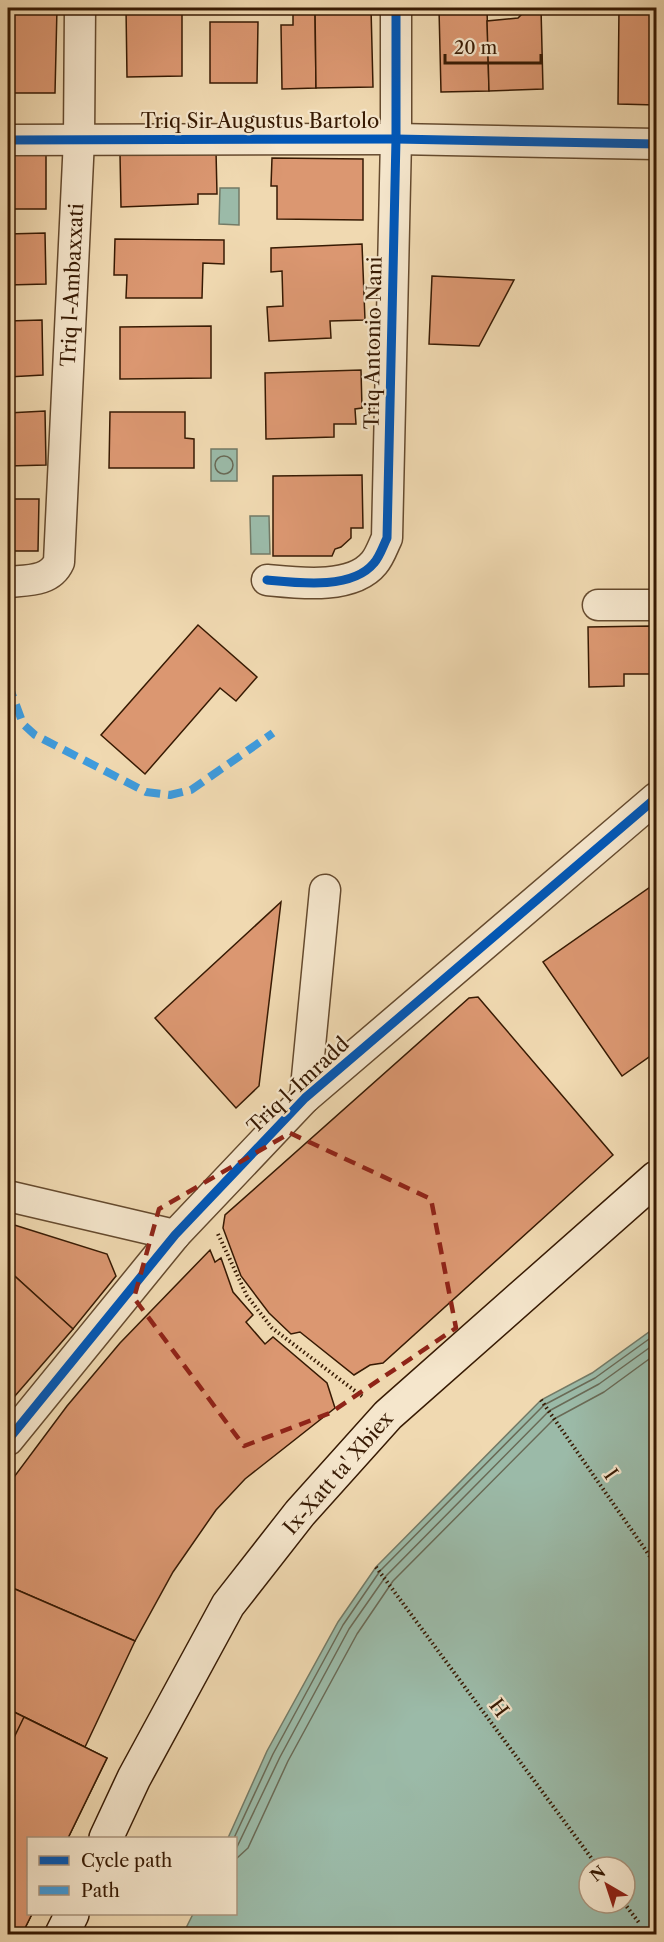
<svg xmlns="http://www.w3.org/2000/svg" width="664" height="1942" font-family="'Libre Caslon Text',serif">
<rect width="100%" height="100%" fill="#f0d9b1"/>
<filter id="stains"><feTurbulence type="fractalNoise" baseFrequency=".00333" numOctaves="4"/><feColorMatrix values="0 0 0 0 .2 0 0 0 0 .09 0 0 0 0 .02 0 0 0 .5 -.17"/></filter>
<radialGradient id="worn" r=".72"><stop offset=".6" stop-color="#630" stop-opacity="0"/><stop offset="1" stop-color="#630" stop-opacity=".3"/></radialGradient>
<g fill="#9bbaa8" stroke="#737a66" stroke-width="1.5" fill-rule="evenodd">
<path d="M220,188H239V225L219,224Z"/>
<rect x="211" y="449" width="26" height="32"/>
<path d="M250,516H269L270,554H251Z"/>
<path d="M656,1327V1934H183L193,1914H236V1838H228L267,1751L338,1622L376,1567L541,1400L592,1373ZM589,1867H625V1903H589Z"/>
</g>
<g fill="none" stroke-linecap="round" stroke-linejoin="round">
<g stroke="#696a56" stroke-width="1.5">
<circle cx="224" cy="465" r="9"/>
<path d="M234,1838L273,1754L343,1625L380,1571L544,1405L595,1378L656,1334"/>
<path d="M236,1849L280,1757L349,1629L386,1576L549,1411L599,1384L656,1343"/>
<path d="M236,1859L248,1848L288,1761L357,1634L393,1581L554,1419L604,1392L656,1354"/>
</g>
</g>
<g fill="#db9771" stroke="#371a03" stroke-width="1.5">
<path d="M8,8H57L55,93H8Z"/>
<path d="M126,8H182V76L127,77Z"/>
<path d="M293,8H315L316,88L282,89L281,25H293Z"/>
<path d="M315,8H371L373,87L316,88Z"/>
<path d="M487,8L489,91L441,92L439,9Z"/>
<path d="M528,8H541L543,89L489,91L487,21L518,18Z"/>
<path d="M619,8H656V105L618,104Z"/>
<path d="M210,22H258L257,83H210Z"/>
<rect x="8" y="148" width="38" height="61"/>
<path d="M216,151L217,194H198V204L121,207L120,154Z"/>
<path d="M272,158L363,159V220L277,219V186H271Z"/>
<path d="M45,233L46,284L8,285V234Z"/>
<path d="M115,239L224,240V264L203,263L202,298H126L127,275H114Z"/>
<path d="M362,244L365,320L330,321L331,338L269,341L267,307L283,306L282,271L271,272V248Z"/>
<path d="M432,276L514,280L479,346L429,344Z"/>
<path d="M42,320L43,375L8,377V321Z"/>
<path d="M211,326V378L120,379V327Z"/>
<path d="M361,370L362,408L355,409L356,424H334V437L266,439L265,373Z"/>
<path d="M45,411L46,465L8,466V413Z"/>
<path d="M110,412H185V438L194,439V468H109Z"/>
<path d="M362,475L363,528H351V538L341,547L335,549L332,556H273V476Z"/>
<path d="M8,499H39L38,551H8Z"/>
<path d="M198,625L257,677L236,701L220,688L145,774L101,735Z"/>
<path d="M651,626V674H624V686L589,687L588,627Z"/>
<path d="M656,883V1052L622,1076L543,962Z"/>
<path d="M281,902L259,1086L236,1108L155,1018Z"/>
<path d="M478,997L613,1155L383,1363L370,1365L354,1375L300,1332L291,1334L269,1313L241,1276L223,1228L225,1215L469,998Z"/>
<path d="M8,1223L107,1254L116,1276L73,1329L8,1270Z"/>
<path d="M210,1250L215,1262L221,1258L233,1292L253,1315L246,1322L265,1344L273,1337L327,1383L335,1408L245,1479L216,1510L173,1572L135,1641L8,1586V1496L14,1477L67,1406L120,1343Z"/>
<path d="M8,1270L73,1329L8,1404Z"/>
<path d="M8,1586L135,1641L85,1747L8,1709Z"/>
<path d="M8,1709L107,1758L68,1838H28V1914H32L22,1934H8Z"/>
<path d="M24,1717L107,1758L68,1838H28V1914H32L22,1934H8V1750Z"/>
</g>
<g fill="none" stroke-linecap="round" stroke-linejoin="round">
<g stroke="#654a2e" stroke-width="33">
<g id="minor">
<path d="M8,140L396,139L656,144"/>
<path d="M267,580C298,583 352,590 374,563C380,556 383,546 387,538L396,139V8"/>
<path d="M8,582C27,580 50,582 59,562L79,139L80,8"/>
<path d="M598,605H656"/>
<path d="M305,1098L325,890"/>
<path d="M8,1196L175,1235"/>
<path d="M8,1440L175,1235L305,1098L656,798"/>
</g>
</g>
<g stroke="#371a03" stroke-width="36">
<g id="secondary">
<path d="M106,1838L134,1778L228,1605L300,1513L388,1415L656,1178"/>
<path d="M62,1934L72,1914"/>
</g>
</g>
<g stroke="#371a03" stroke-width="4" stroke-dasharray="1.5 3" stroke-linecap="butt">
<path d="M218,1234L247,1296L272,1328L363,1397"/>
<path d="M541,1400L656,1565"/>
<path d="M376,1567L598,1867"/>
<path d="M624,1903L640,1924"/>
</g>
<use href="#minor" stroke="#f5e6cc" stroke-width="30"/>
<use href="#secondary" stroke="#f5e6cc" stroke-width="33"/>
<path stroke="#3e9bdd" stroke-width="8" stroke-dasharray="15 8" stroke-linecap="butt" d="M8,683L23,724L35,735L146,792L170,795L191,790L273,733"/>
<g stroke="#f5e6cc" stroke-width="13">
<g id="cycleway">
<path d="M8,140L396,139L656,144"/>
<path d="M267,580C298,583 352,590 374,563C380,556 383,546 387,538L396,139V8"/>
<path d="M8,1440L175,1235L305,1098L656,798"/>
</g>
</g>
<use href="#cycleway" stroke="#0057b8" stroke-width="9"/>
</g>
<path fill="none" stroke="#8f2418" stroke-width="4.5" stroke-dasharray="12 8" stroke-linejoin="round" d="M290,1133L431,1199L456,1328L330,1413L244,1446L134,1298L159,1209Z"/>
<g text-anchor="middle" stroke-width="4.5" stroke-linejoin="round" paint-order="stroke">
<g font-size="20" fill="#371a03" stroke="#f5e6cc">
<text x="260" y="128">Triq Sir Augustus Bartolo</text>
<text transform="translate(72 285) rotate(-87)" y="7">Triq l-Ambaxxati</text>
<text transform="translate(373 343) rotate(-89)" y="7">Triq Antonio Nani</text>
<text transform="translate(298 1085) rotate(-43)" y="7">Triq l-Imradd</text>
<text transform="translate(338 1473) rotate(-49)" y="7">Ix-Xatt ta' Xbiex</text>
<text transform="translate(611 1474) rotate(55)" y="7">I</text>
<text transform="translate(499 1708) rotate(53)" y="7">H</text>
</g>
</g>
<rect width="664" height="1942" fill="none" stroke="#f0d9b1" stroke-width="30"/>
<rect x="9" y="9" width="646" height="1924" fill="none" stroke="#371a03" stroke-width="3"/>
<rect x="15" y="15" width="634" height="1912" fill="none" stroke="#371a03" stroke-width="1.5"/>
<rect x="27" y="1837" width="210" height="78" fill="#f5e6cc" stroke="#a9947c" stroke-width="1.5"/>
<rect x="39" y="1856" width="30" height="9" fill="#0057b8" stroke="#a9947c" stroke-width="1.5"/>
<text x="81" y="1867" font-size="18" fill="#371a03">Cycle path</text>
<rect x="39" y="1886" width="30" height="9" fill="#3e9bdd" stroke="#a9947c" stroke-width="1.5"/>
<text x="81" y="1897" font-size="18" fill="#371a03">Path</text>
<g transform="translate(607 1885) rotate(321)"><circle r="28" fill="#f5e6cc" stroke="#a9947c" stroke-width="1.5"/>
<path d="M0-4.5L10 22L0 15L-10 22Z" fill="#8f2418"/>
<text y="-9" font-size="16" font-weight="bold" text-anchor="middle" fill="#371a03">N</text>
</g>
<path d="M445 54v9h96v-9" fill="none" stroke="#371a03" stroke-width="3"/>
<text x="454" y="54" font-size="18" fill="#371a03" stroke="#f5e6cc" stroke-width="4.5" paint-order="stroke">20 m</text>
<rect width="100%" height="100%" filter="url(#stains)"/>
<rect width="100%" height="100%" fill="url(#worn)"/>
</svg>
